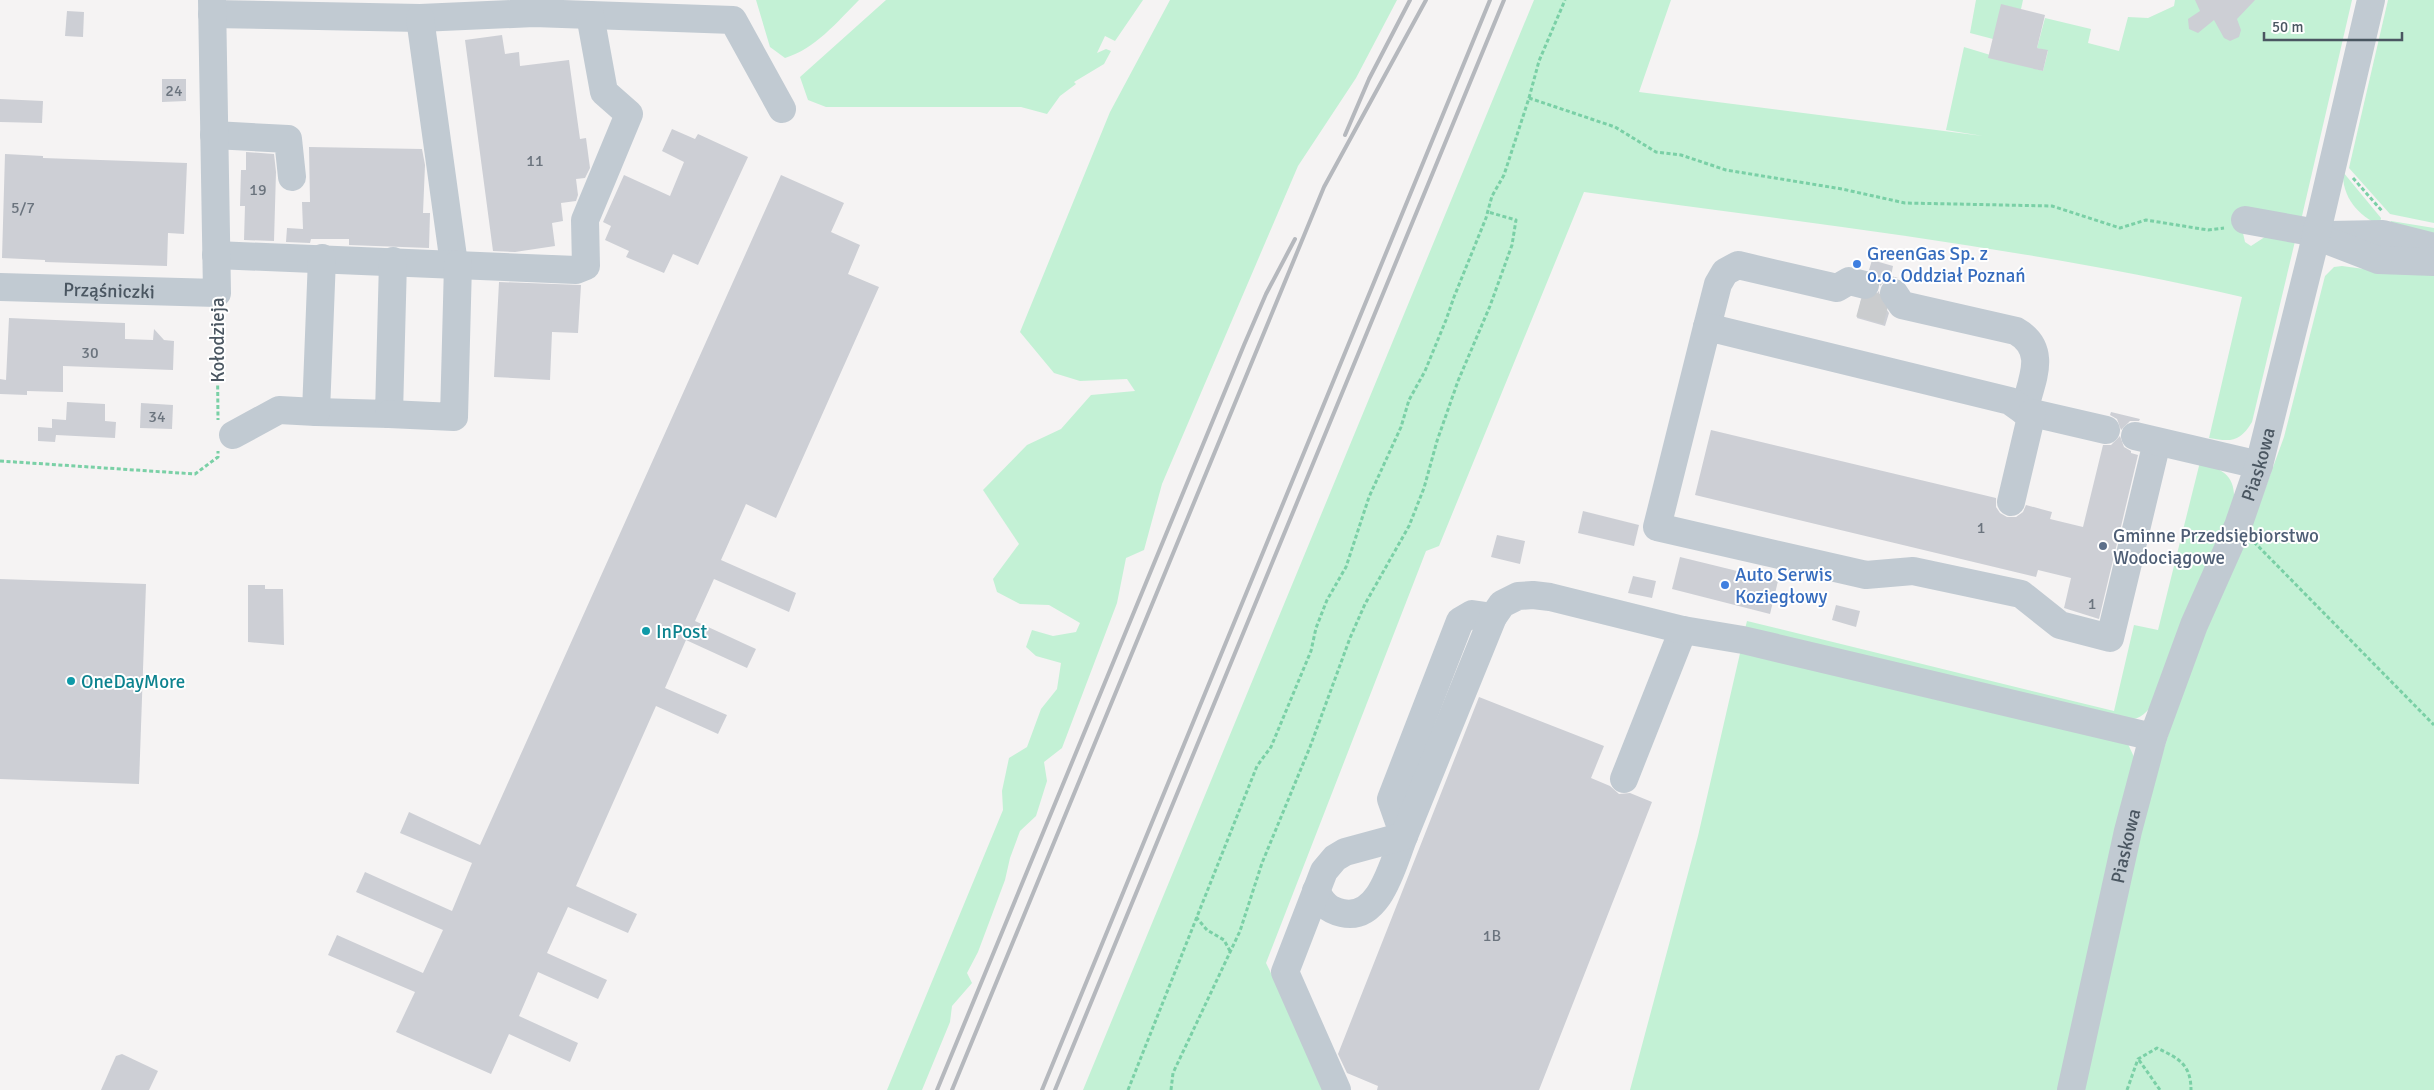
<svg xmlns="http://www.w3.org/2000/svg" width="2434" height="1090" font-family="Signika,sans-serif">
<rect width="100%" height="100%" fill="#f5f3f3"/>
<g fill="#c3f1d5">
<path d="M756,0H859C837,22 815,49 785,58L770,47Z"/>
<path d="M886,0H1143L1115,41L1105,36L1097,53L1106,49L1111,51L1104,64L1074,82L1076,84L1060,96L1047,114L1021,107H826L808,100L800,77Z"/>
<path d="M1170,0H1397L1356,78L1298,166L1162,484L1144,550L1126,558L1117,603L1062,748L1044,762L1047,781L1036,816L1020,831L1010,858L1005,880L978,952L967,973L972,983L952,1006L950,1022L922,1090H887L1003,810L1002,791L1009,758L1027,747L1041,709L1057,689L1061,663L1036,656L1026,647L1032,630L1053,636L1076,632L1080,623L1049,605L1020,604L997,592L993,579L1019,544L983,490L1027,445L1061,429L1091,395L1135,391L1127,379L1080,381L1054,373L1020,332L1110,112Z"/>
<path d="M1534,0H1671L1639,92L1983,136L1946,130L1964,47L2043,71L2048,51L2037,48L2045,18L2091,29L2088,43L2119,51L2128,17L2148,18L2174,6L2175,0H2352L2302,216L2243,233L2245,242L2251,246L2277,229L2296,237L2252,422C2240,442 2231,442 2209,438L2242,297C2026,247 1804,223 1584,192L1439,546L1426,551L1266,963L1328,1090H1083Z"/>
<path d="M1976,0H2023L2021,9L1993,39L1970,33Z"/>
<path d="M2388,0H2434V223L2390,214L2349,168Z"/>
<path d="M2343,172L2381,218L2380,225C2358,216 2342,197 2343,172Z"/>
<path d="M2391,221L2434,228V234L2389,228Z"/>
<path d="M2342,266L2379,271L2434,270V1090H2079L2148,800L2190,665L2254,519L2284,437L2325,276L2334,267Z"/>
<path d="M2200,462C2223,470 2236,475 2234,503L2153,704C2146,713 2141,718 2130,720L1745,629L1747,621L2114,711L2134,625L2158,630Z"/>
<path d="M1741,649L2127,742L2134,757L2059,1090H1630L1698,836Z"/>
</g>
<g fill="#cdcfd5">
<path d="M2195,0H2255L2237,19L2241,30L2239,37L2230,41L2224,38L2214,20L2198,33L2189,29L2188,19L2200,11Z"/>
<path d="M2001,4L2045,15L2037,48L2048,50L2043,71L1988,58Z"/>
<path d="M67,11L84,12L83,37L65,36Z"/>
<path d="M502,35L505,54L519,52L520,66L569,60L580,139L586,138L590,168L585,178L576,179L578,195L576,201L561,203L563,221L552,223L555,246L515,252L493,251L465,40Z"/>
<path d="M162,79H186V101L162,102Z"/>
<path d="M0,99L43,101L42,123L0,122Z"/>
<path d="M672,129L695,139L698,134L748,157L698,265L673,254L664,273L626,257L629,251L605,240L611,226L603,222L624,175L670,196L684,162L662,151Z"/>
<path d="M309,147L422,149L425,165L423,213H430L429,248L349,245V239H311L310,243L286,242L287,228L303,229L302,202H310Z"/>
<path d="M246,152L274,154L276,172L274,241L244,240L245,206H240L241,170H246Z"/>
<path d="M5,154L43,156V158L187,163L184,234L168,233L167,266L45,262V260L2,258Z"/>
<path d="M781,175L844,203L831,232L860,245L848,274L879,287L776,518L746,504L721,560L796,593L789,612L714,579L695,621L756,649L747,668L686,640L665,688L727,715L718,734L656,706L576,886L637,914L628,933L568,907L547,953L607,980L598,999L538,972L519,1016L578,1043L570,1062L509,1034L491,1074L396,1032L415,992L328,955L337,935L423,973L443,930L356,892L365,872L452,911L472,863L400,833L409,812L480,845Z"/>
<path d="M1872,260L1893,266L1891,276L1898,278L1886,280L1880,286L1876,274L1869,270Z"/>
<path d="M499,282L581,285L578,333L552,332L550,380L494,377Z"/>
<path d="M1879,291L1881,301L1889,313L1885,326L1857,318L1861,300H1870Z"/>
<path d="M9,318L125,323V339L153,340L154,329L164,340L174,341L173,370L63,366V392L27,391V395L0,394V379L6,380Z"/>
<path d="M67,402L105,404V421L116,422L115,438L56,435L55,442L38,441V427L52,428V419L66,420Z"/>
<path d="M141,403L173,405L172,429L140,428Z"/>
<path d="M2111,412L2140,419L2139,421H2130L2121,430L2117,419L2110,415Z"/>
<path d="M1711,430L1996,498V507L2000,513L2007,517H2016L2023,512L2026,505L2052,512L2050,519L2083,527L2103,445H2111L2120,436L2124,447L2131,451V453L2138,455L2099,619L2064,608L2071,578L2038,570L2036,577L1695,495Z"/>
<path d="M1583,511L1639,525L1634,546L1578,533Z"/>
<path d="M1497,535L1525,541L1520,564L1491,557Z"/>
<path d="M1680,557L1778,581L1770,614L1672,589Z"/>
<path d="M1633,576L1656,581L1652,598L1628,593Z"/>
<path d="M0,579L146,584L139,784L0,779Z"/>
<path d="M248,585H265V589H283L284,645L248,642Z"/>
<path d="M1836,605L1860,611L1856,627L1832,620Z"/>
<path d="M1479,697L1604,746L1591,778L1610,786L1619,794L1630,793L1652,802L1539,1090H1377L1378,1086L1347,1073L1338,1054Z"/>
<path d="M122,1054L158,1071L149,1090H101L116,1056Z"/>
</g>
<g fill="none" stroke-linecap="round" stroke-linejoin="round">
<path stroke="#caccce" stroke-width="28" stroke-dasharray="28 14" stroke-linecap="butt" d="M1860,303L1889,311"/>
<g stroke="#7ad0a6" stroke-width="3" stroke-dasharray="4 2.5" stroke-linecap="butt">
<path d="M1529,98L1539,61L1565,0"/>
<path d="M2353,178L2382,211"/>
<path d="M217,314L218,420"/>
<path d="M0,461L195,474L218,457V451"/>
<path d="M2254,542L2434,725"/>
<path d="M1196,917L1207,930L1224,940L1230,951"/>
<path d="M2139,1060L2160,1090"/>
<path d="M1128,1090L1257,766L1271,747L1311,651L1316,628L1327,600L1346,567L1369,497L1401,427L1409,400L1425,371L1446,320L1454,297L1486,218L1492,196L1504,175L1529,98L1615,127L1656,152L1681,155L1726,170L1842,189L1905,203L2052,206L2120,228L2146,220L2208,230L2224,228"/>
<path d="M1171,1090L1173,1073L1240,931L1262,863L1310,747L1350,638L1365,604L1409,526L1424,488L1437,441L1458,381L1490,306L1512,245L1516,220L1488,212"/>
<path d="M2127,1090L2138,1059L2157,1048C2178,1058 2191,1064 2191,1090"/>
</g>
<g stroke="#c1cad2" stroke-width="28">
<path d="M212,14L420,18L534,13L733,20L782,109"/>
<path d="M420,18L454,264"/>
<path d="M214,135L288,139L292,177"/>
<path d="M2245,220L2317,233"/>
<path d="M2328,235L2383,234L2434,247"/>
<path d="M2316,236L2378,260L2434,262"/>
<path d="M216,255L576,270L586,266L585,220L629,114L604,92L590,15"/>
<path id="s1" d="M0,287L217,293L212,0"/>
<path d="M1894,293L1902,305L2016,331C2049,350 2031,381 2024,411"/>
<path d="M1707,327L1718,284L1725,272L1738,265L1837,288L1849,281L1865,285"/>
<path d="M316,412L389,414L393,261"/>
<path d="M389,414L454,417L458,264"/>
<path d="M2106,430L2024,411L2010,401L1707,327L1657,527L1866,575L1913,571L2021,594L2060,625L2110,638L2157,442"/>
<path d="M233,435L279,410L316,412L322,258"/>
<path d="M2135,436L2259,465"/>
<path d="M2011,502L2032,413"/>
<path d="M1624,779L1683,630"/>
<path d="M1316,891C1322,903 1328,910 1342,913C1380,922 1393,863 1404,836L1391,799L1460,621L1472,614L1493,617"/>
<path d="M1337,1090L1285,972L1324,871L1335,858L1345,852L1404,836L1493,617L1502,604L1518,596L1533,595L1550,597L1683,630L1743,640L2153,737"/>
<path id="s2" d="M2071,1090L2128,831L2153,737L2194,625L2238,526L2259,465L2312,253L2371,0"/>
</g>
<g stroke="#b5b8bd" stroke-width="4">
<path d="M1345,135L1369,79L1410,0"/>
<path d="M937,1090L1244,345L1266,294L1295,239"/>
<path d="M952,1090L1324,187L1426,0"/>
<path d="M1042,1090L1490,0"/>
<path d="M1055,1090L1504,0"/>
</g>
</g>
<g fill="#3f7fe0" stroke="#fff" stroke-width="2">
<circle cx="1857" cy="264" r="5"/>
<circle cx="1725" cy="585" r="5"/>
</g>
<circle fill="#5c6f8a" stroke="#fff" stroke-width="2" cx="2103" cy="546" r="5"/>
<g fill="#0f9aa8" stroke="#fff" stroke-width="2">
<circle cx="646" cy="631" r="5"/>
<circle cx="71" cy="681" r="5"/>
</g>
<g text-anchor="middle" stroke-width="4" stroke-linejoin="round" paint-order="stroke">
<g font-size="16" fill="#6b747e">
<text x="174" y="96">24</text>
<text x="535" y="166">11</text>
<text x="258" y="195">19</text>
<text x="23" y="213">5/7</text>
<text x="90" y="358">30</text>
<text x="157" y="422">34</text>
<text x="1981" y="533">1</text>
<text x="2092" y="609">1</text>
<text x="1492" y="941">1B</text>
</g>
<g font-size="19" fill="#366cbe" stroke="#fff" text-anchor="start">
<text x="1867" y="260">GreenGas Sp. z<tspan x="1867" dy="22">o.o. Oddział Poznań</tspan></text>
<text x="1735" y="581">Auto Serwis<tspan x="1735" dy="22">Koziegłowy</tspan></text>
</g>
<g font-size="19" fill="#4a5661" stroke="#fff">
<text dy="7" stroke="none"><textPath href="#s1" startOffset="109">Prząśniczki</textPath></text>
<text transform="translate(217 340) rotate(-90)" y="7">Kołodzieja</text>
<text dy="7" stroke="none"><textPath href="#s2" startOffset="655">Piaskowa</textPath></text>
<text dy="7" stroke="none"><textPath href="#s2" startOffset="250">Piaskowa</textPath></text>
</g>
<g font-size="19" fill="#4e5e75" stroke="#fff" text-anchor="start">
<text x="2113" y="542">Gminne Przedsiębiorstwo<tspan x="2113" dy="22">Wodociągowe</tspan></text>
</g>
<g font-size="19" fill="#0d838f" stroke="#fff" text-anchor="start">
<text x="656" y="638">InPost</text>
<text x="81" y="688">OneDayMore</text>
</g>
</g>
<path d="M2264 32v8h138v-8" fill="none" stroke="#4a5661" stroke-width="2.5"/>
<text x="2272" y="32" font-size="15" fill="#4a5661" stroke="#ffffff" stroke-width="4" paint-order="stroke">50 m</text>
</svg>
